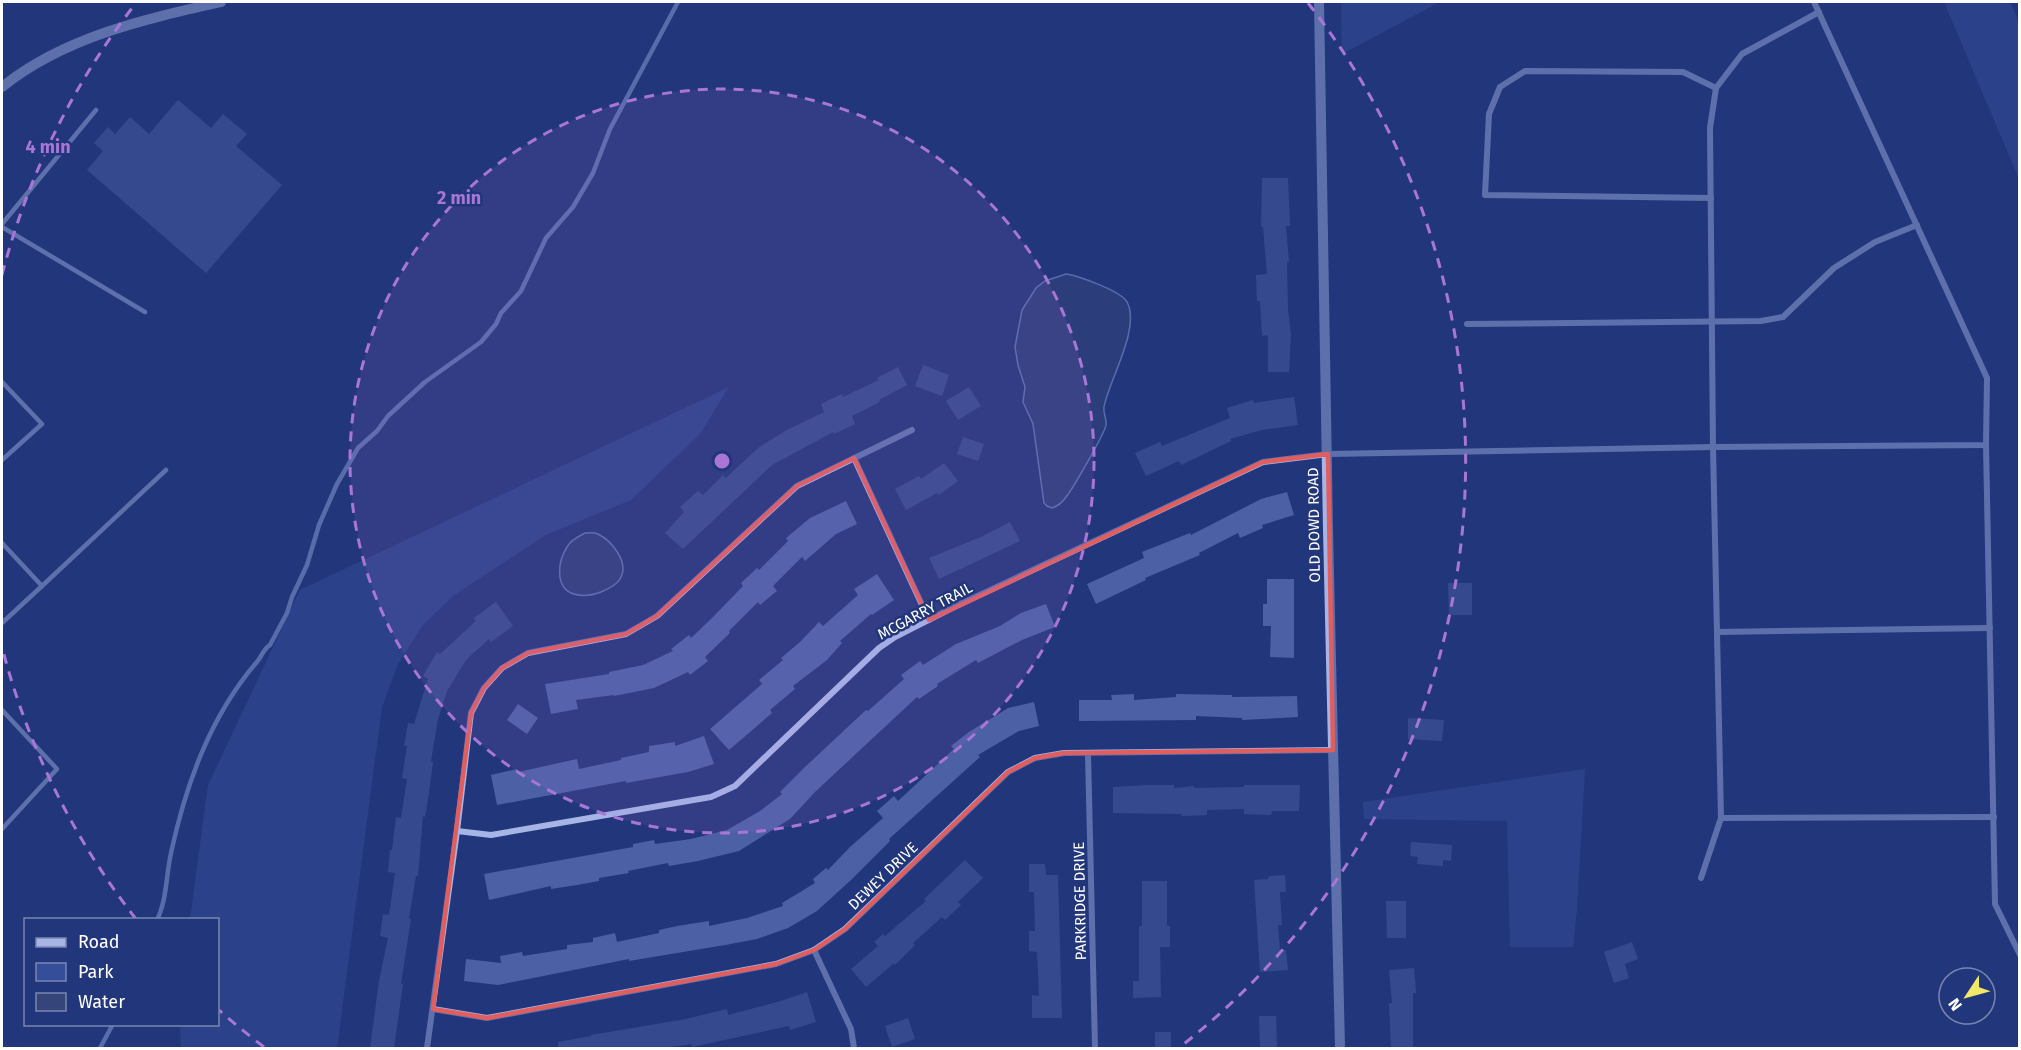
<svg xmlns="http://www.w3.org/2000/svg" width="2021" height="1050" font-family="'Fira Sans',sans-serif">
<rect width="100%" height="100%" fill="#22367c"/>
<g fill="#354e9a">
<path d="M1341,2H1440L1342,54Z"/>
<path d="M1944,2H2010L2019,22V179Z"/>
<path d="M729,387L700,434L631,500L546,535L454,595L422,626L398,664L382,707L337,1048H181L180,1025L218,1024V920L190,919L208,785L300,590Z"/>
<path d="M1585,769L1577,909L1573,947H1510L1507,821L1364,819L1363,802Z"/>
</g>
<g fill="#364579" stroke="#9aade7" stroke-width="1.5">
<path d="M1066,274C1079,276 1121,291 1127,302C1141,328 1109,380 1104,407C1103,413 1107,420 1106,425C1105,433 1072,490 1066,497C1062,503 1058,506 1052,508L1047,506L1044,503L1033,424L1023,402L1025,387L1018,365L1015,347L1022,310L1036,288L1045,281Z"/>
<path d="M585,533C589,533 594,532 598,534C612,541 630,563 620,579C617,585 608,589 601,592C593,595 583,597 574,594C554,588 558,561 567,547C570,541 579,536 585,533Z"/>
</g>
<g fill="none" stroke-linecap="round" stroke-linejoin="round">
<g stroke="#9aade7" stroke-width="4.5">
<path d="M157,920C167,900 166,875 171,853C186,784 210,717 256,663C262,657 263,649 270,645L287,613L292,597L307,565L319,525L337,484L358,448L377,431L388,416L425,382L481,342L496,324L501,313L521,291L546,238L573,207L593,173L610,129L678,2"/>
<path d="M100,1048L113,1024"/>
</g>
</g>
<g fill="#4b60a5">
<path d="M178,100L211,128L223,114L247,134L236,146L282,185L206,273L87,170L103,151L94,143L108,127L115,134L130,117L149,134Z"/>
<path d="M1262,178H1288L1290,226H1286L1289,262H1287L1288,310L1291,334L1289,372H1268V335L1262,336L1260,301H1257L1256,275L1267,274L1263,227H1261Z"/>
<path d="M923,365L949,375L942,396L915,386Z"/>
<path d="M898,367L907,385L879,400L880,402L852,416L855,424L834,434L833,432L772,465L683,549L665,533L684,512L680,507L698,491L703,495L723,475L726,478L758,448L785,431L824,412L821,404L842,394L843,397L879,380L877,378Z"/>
<path d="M969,387L981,406L958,420L946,401Z"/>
<path d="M1294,397L1298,425L1262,430L1230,439L1231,441L1181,465L1179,461L1146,476L1135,453L1160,442L1162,446L1230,418L1227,408L1253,400L1254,403Z"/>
<path d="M963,437L984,444L978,461L957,454Z"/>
<path d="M944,463L958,481L939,495L937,493L906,510L895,489L919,476L921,479Z"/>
<path d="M1287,492L1294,515L1262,525L1263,528L1240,538L1238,533L1199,553L1200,555L1145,578L1146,580L1096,604L1087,584L1144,558L1142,552L1190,533L1191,535L1261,499Z"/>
<path d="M846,501L857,524L836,534L805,561L802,557L773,586L777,591L760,605L758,602L729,631L730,633L705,657L708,661L690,675L688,672L654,688L614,696V695L576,700L578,709L551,714L545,684L609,674V672L643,665L673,651L671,649L689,635L691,638L713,617L743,586L741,583L757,568L759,570L788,541L786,538L810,518Z"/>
<path d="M1010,522L1020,541L939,579L929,558L981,537Z"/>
<path d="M877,574L894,600L872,615L871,614L840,641L842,643L827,660L793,686L795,689L770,710L772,713L729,750L710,729L762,684L759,680L783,660L781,658L800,642L819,622L823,626L858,595L854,589Z"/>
<path d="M1267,579H1294V658L1270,657L1271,626H1263V604H1267Z"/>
<path d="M1448,583H1472V615H1449Z"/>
<path d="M496,602L513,626L491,642L489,639L466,660L447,691L438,719L431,761L433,762L429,793L425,817L423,816L418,876H416L409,918L411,919L401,984H403L394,1048H370L379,981L388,938L380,936L383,914L389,915L395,873L388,872L390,850H392L396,817L401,818L407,779L402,778L407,746H404L408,723L414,724L428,679L423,676L437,652L440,654L476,621L474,618Z"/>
<path d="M1046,604L1055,627L1022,640L978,663L976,660L937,684L938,686L919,699L917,697L815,792L790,819L739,851L698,861L669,866L668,863L628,871L629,873L599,878V881L577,885L551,889V886L489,900L484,874L633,847V844L654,840L655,844L691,839L727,830L760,811L782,794L780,792L805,767L866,710L868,711L904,679L901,675L920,661L923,665L956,644L1000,626L1021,613Z"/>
<path d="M1134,694V700L1176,697V694L1232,695V697L1297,696L1298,717L1242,720V718L1196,716V720L1079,721V700H1112L1111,695Z"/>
<path d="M1034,702L1039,726L1019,731L978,755L980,757L889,839L890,841L851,880L817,911L788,928L757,939L725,945L629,961V959L498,985L464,981L466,959L501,963L500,956L522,952L523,956L567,949V945L593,942V938L615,933L617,942L659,933V930L677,926L709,921V926L747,918L783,906L782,903L815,883L813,879L826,868L828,870L850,847L883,818L877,811L894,796L898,801L954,749L951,746L969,732L1008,708Z"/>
<path d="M518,704L538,718L527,734L507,720Z"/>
<path d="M1408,718L1444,720L1442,741L1408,739Z"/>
<path d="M704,736L714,764L688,772L626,783V781L497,805L491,775L517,769L518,772L577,759L579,769L621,760V758L649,752V746L675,742V746Z"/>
<path d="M1146,785H1174V788L1194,786V788L1244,787V785H1300L1299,811H1272L1271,815L1244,814V809L1207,810V815L1182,816L1181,814L1113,813V787Z"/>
<path d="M1411,842L1452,845L1451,861L1443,860V866L1417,864L1418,857L1410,856Z"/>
<path d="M965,860L983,878L958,902L961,905L945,920L942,917L913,943L915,945L895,965L894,963L866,987L851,969L878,946L874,942L883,934L885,936L926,901L924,899Z"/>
<path d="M1029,864H1045L1046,875H1058L1062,1018H1032V995L1039,996L1037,952L1029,951V931H1035L1034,892H1029Z"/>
<path d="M1285,875L1286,892H1280L1282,925H1278L1280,950H1286L1288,970L1260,972L1254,880L1268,879L1269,876Z"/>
<path d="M1142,881H1167V926H1170V947H1160L1161,997L1133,998V981H1139V926H1142Z"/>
<path d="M1386,901H1406V938H1387Z"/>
<path d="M1632,942L1638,959L1625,964L1629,978L1614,983L1604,952Z"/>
<path d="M1414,968L1416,993H1413V1048H1391L1389,1003H1392L1389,970Z"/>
<path d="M807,992L816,1022L790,1030L789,1026L692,1047L691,1044L664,1048H558V1042L591,1036V1035L686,1019L727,1009L728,1015L781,1001Z"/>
<path d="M1259,1016H1276L1277,1048H1260Z"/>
<path d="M908,1018L915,1039L892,1047L885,1026Z"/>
<rect x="1155" y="1032" width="16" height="16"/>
</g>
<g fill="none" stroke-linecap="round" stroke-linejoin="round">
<g stroke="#a6b5e6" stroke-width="4.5">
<path d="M2,224L96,110"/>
<path d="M2,227L145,312"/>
<path d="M2,382L42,424L2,460"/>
<path d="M2,543L42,586L2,623"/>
<path d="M42,586L166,470"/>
<path d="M2,710L57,769L2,829"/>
</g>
<g stroke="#a6b5e6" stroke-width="6">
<path d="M1711,198L1485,195L1489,114L1500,87L1525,71L1683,72L1716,88"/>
<path d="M1467,324L1761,321L1783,317L1834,268L1875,242L1917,225"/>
<path d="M1986,445L1995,904L2020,955"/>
<path d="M854,458L929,620"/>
<path d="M1717,632L1990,628"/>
<path d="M1088,754L1095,1048"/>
<path d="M1721,818L1994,817"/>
<path d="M457,831L491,835L711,797L735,786L879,648L895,637L954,607L1263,462L1328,454L1713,447L1986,445L1987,378L1814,2"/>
<path d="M1701,878L1721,818L1713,447L1710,128L1716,88L1742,54L1819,12"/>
<path d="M814,950L851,1029L854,1048"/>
<path d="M433,1009L487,1018L776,964L814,950L845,929L1008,772L1035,758L1064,753L1333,750"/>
<path d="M427,1048L457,831L471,713L484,688L502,668L528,653L626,634L657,616L797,486L912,430"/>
</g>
<g stroke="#a6b5e6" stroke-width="10">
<path d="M1319,2L1328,530L1340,1048"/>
<path d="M2,87C64,37 145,19 221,2"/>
</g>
</g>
<path d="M0 0H2021V1050H0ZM1328,454L1333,750L1064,753L1035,758L1008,772L845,929L814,950L776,964L487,1018L433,1009L471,713L484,688L502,668L528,653L626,634L657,616L797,486L854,458L929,620L1263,462Z" fill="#22367c" fill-opacity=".55" fill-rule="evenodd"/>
<path fill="none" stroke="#e05e5e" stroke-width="4.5" stroke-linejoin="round" d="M1328,454L1333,750L1064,753L1035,758L1008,772L845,929L814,950L776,964L487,1018L433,1009L471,713L484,688L502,668L528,653L626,634L657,616L797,486L854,458L929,620L1263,462Z"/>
<circle cx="722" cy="461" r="372" fill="#a976d5" fill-opacity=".12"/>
<g fill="none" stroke="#a976d5" stroke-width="3" stroke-dasharray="10 8">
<circle cx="722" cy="461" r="372"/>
<path d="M264 1047A744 744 0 0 1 219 1010M136 919A744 744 0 0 1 2 647M2 275A744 744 0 0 1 136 3M1308 3A744 744 0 0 1 1180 1047"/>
</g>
<g text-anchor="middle" stroke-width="5" stroke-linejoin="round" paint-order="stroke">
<g font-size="15" fill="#fff" stroke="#22367c">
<text transform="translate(1314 525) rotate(-91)" y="5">OLD DOWD ROAD</text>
<text transform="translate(925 611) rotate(-28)" y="5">MCGARRY TRAIL</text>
<text transform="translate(883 876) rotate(-44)" y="5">DEWEY DRIVE</text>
<text transform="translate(1080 901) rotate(-91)" y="5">PARKRIDGE DRIVE</text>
</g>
</g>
<circle cx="722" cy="461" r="9" fill="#a976d5" stroke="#22367c" stroke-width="3"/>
<g font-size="18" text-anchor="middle" font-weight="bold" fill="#a976d5" stroke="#22367c" stroke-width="5" stroke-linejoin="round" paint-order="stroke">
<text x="48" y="153">4 min</text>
<text x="459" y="204">2 min</text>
</g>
<rect width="2021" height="1050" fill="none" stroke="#ffffff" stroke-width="6"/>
<rect x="24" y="918" width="195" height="108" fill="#22367c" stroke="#7a86b0" stroke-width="1.5"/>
<rect x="36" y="938" width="30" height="9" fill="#a6b5e6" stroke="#7a86b0" stroke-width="1.5"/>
<text x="78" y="948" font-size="18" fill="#ffffff">Road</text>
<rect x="36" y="963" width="30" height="18" fill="#354e9a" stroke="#7a86b0" stroke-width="1.5"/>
<text x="78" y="978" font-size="18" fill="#ffffff">Park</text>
<rect x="36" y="993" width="30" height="18" fill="#364579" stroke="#7a86b0" stroke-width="1.5"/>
<text x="78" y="1008" font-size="18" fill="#ffffff">Water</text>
<g transform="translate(1967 996) rotate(234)"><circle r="28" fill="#22367c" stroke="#7a86b0" stroke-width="1.5"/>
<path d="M0-4.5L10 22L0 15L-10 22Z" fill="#f1e768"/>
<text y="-9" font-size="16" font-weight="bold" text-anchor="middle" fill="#ffffff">N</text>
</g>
</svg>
